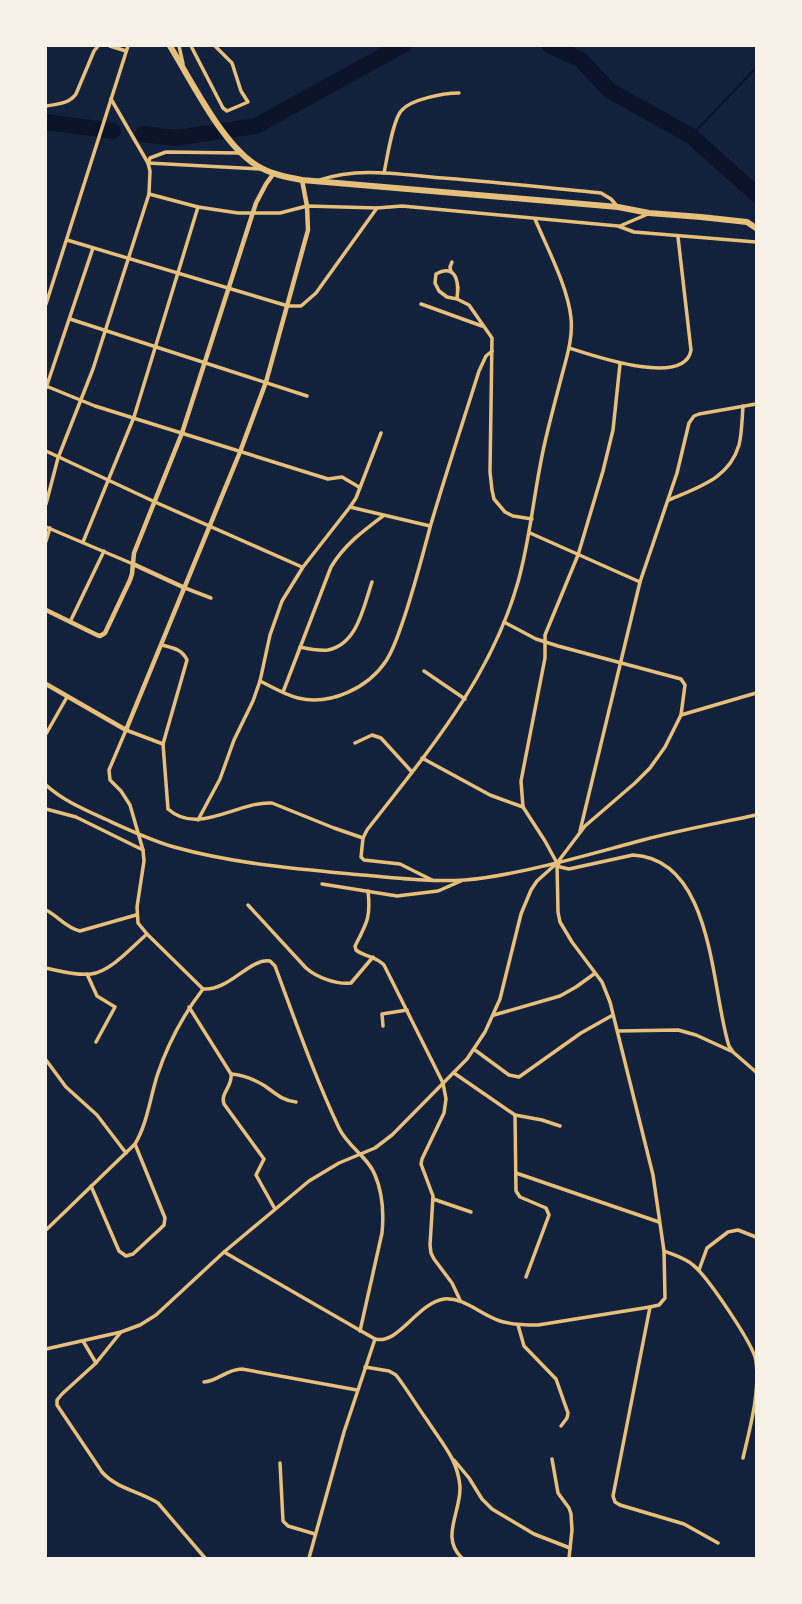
<svg xmlns="http://www.w3.org/2000/svg" width="802" height="1604" font-family="'PT Sans Narrow',sans-serif">
<rect width="100%" height="100%" fill="#14213d"/>
<g fill="none" stroke-linecap="round" stroke-linejoin="round">
<path stroke="#0b132b" stroke-width="2.5" d="M691,136L756,68"/>
<g stroke="#0b132b" stroke-width="16">
<path d="M550,46L580,59L609,90L691,136L756,194"/>
<path d="M46,122L113,131"/>
<path d="M143,134L176,138L256,126L399,47L403,46"/>
</g>
<g stroke="#e5c07b" stroke-width="3.5">
<path d="M110,46L126,51"/>
<path d="M179,46L183,64"/>
<path d="M191,46L223,108L227,111L248,102L241,91L232,63L215,46"/>
<path d="M46,106C57,104 69,104 76,94L94,51L98,46"/>
<path d="M148,163L261,169"/>
<path d="M148,163L150,158L166,152L240,153"/>
<path d="M384,173C387,159 393,118 402,110C412,99 444,93 459,93"/>
<path d="M320,180C359,166 403,175 443,178C496,182 548,188 601,193L611,199L617,206"/>
<path d="M149,194L198,207L238,213H280L307,206L377,208L402,206L618,226L634,232L756,242"/>
<path d="M620,226L648,214"/>
<path d="M67,240L288,306H301L316,293L377,208"/>
<path d="M451,272L450,267L452,262"/>
<path d="M458,287L457,299C459,283 457,263 436,274L435,283L439,291L447,297L457,299L469,305L492,338L490,472L492,490L494,499L505,512L513,516L532,519"/>
<path d="M46,304L128,46"/>
<path d="M421,304L482,326"/>
<path d="M70,319L307,396"/>
<path d="M569,348C591,355 685,388 691,350L678,237"/>
<path d="M46,386L95,406L328,479L342,477L359,487"/>
<path d="M46,388L93,248"/>
<path d="M46,451L155,502L302,567"/>
<path d="M669,500C698,487 729,479 739,445C742,433 742,419 743,406"/>
<path d="M46,504L58,458L93,369L149,194L150,171L148,163L111,99"/>
<path d="M350,507L430,526"/>
<path d="M46,527L133,564"/>
<path d="M530,533L640,582"/>
<path d="M46,541L50,528"/>
<path d="M83,542L134,417L198,207"/>
<path d="M185,588L211,598"/>
<path d="M70,622L104,551"/>
<path d="M504,622L536,639L558,646L681,679L685,685L681,715"/>
<path d="M162,645C173,648 182,649 187,660L163,744L168,809C198,836 238,801 272,803L334,828L363,838"/>
<path d="M300,647C309,649 319,651 328,650C358,644 364,605 372,582"/>
<path d="M424,671L465,699"/>
<path d="M260,681C272,687 285,695 298,698C330,706 368,688 386,661C394,649 398,635 403,621C414,589 422,557 431,524C446,473 463,422 479,371L486,356L492,351"/>
<path d="M283,692L331,567C344,545 363,531 383,516"/>
<path d="M46,734L67,697"/>
<path d="M355,743L372,735L381,738L412,772"/>
<path d="M163,744L126,730L109,770L110,780L121,791L130,805L143,850L144,861L137,907L138,923L147,934L203,989"/>
<path d="M422,758L490,795L523,807"/>
<path d="M46,785C62,800 85,810 105,819C127,829 150,840 174,847C235,864 298,869 362,875C401,878 443,884 483,878C537,870 590,854 643,840C680,830 719,823 756,815"/>
<path d="M46,809L76,817L143,850"/>
<path d="M198,820L220,779L234,740L253,701L260,681L270,635L282,601L303,567L350,507L356,498L381,433"/>
<path d="M580,831L640,582L677,473L689,423L694,416L699,414L756,404"/>
<path d="M557,863L560,867L569,869L633,855C714,859 711,990 729,1046L733,1052L756,1072"/>
<path d="M432,880L400,864L364,860L361,857L363,838L367,830C427,753 491,678 518,582C531,536 534,489 545,442C550,420 556,398 562,375C567,356 573,338 571,318C568,287 547,248 535,219"/>
<path d="M322,884L397,896L438,891L461,881"/>
<path d="M368,891C371,917 367,923 355,946L356,950C365,957 375,956 384,965L443,1083L446,1099L444,1113L422,1159L421,1164L433,1196L430,1245L431,1253L434,1259L452,1283L460,1300"/>
<path d="M248,905L306,968C316,977 337,985 351,983L373,957"/>
<path d="M46,910C58,916 66,928 80,931L136,915"/>
<path d="M46,968C60,971 77,976 91,974C110,972 132,947 147,934"/>
<path d="M87,974L97,996L115,1007L96,1042"/>
<path d="M203,989C230,991 249,958 270,961L275,966C295,1020 314,1075 339,1128C348,1147 368,1157 375,1175C383,1194 384,1213 382,1233L360,1331"/>
<path d="M189,1007L231,1074C233,1086 220,1093 224,1104L264,1159L256,1175L275,1209"/>
<path d="M494,1015L560,996L576,987L594,974"/>
<path d="M383,1026L382,1014L407,1010"/>
<path d="M618,1031L678,1030L696,1035L731,1051"/>
<path d="M475,1050L509,1075L519,1077L581,1033L613,1015"/>
<path d="M46,1060L66,1087L97,1115L126,1153"/>
<path d="M454,1073L515,1115L542,1120L560,1126"/>
<path d="M231,1074C243,1075 254,1079 265,1086C275,1093 283,1101 296,1102"/>
<path d="M515,1115L516,1191L520,1197L546,1208L549,1215L526,1277"/>
<path d="M516,1173L659,1222"/>
<path d="M91,1186L119,1251L126,1256L133,1254L160,1229L164,1225L165,1218L135,1144"/>
<path d="M433,1199L471,1212"/>
<path d="M46,1230L135,1144C147,1124 150,1099 157,1076C167,1046 183,1015 203,989"/>
<path d="M664,1251C674,1255 685,1258 693,1265C707,1276 754,1345 756,1361C760,1392 750,1428 743,1458"/>
<path d="M224,1252L375,1339C399,1345 417,1303 444,1299C464,1297 481,1315 500,1321C512,1325 525,1325 538,1325L650,1307L659,1305L665,1298L664,1251L653,1175L610,1002L602,982L572,942L560,922L558,912L557,863L545,841L523,807L521,781L545,658V635L578,555L603,471L613,430L620,364"/>
<path d="M699,1270L707,1248L728,1232L738,1230L756,1237"/>
<path d="M650,1307L613,1496L615,1502L620,1505L684,1524L718,1543"/>
<path d="M518,1325L524,1346L556,1379L568,1413L567,1418L561,1426"/>
<path d="M121,1332L96,1363L62,1394L57,1400V1405L102,1472C117,1489 139,1491 158,1503L205,1558"/>
<path d="M83,1341L96,1363"/>
<path d="M46,1349L121,1332L140,1325L156,1315L224,1252L309,1181L339,1163L375,1148L392,1135L467,1059L485,1032L500,999L521,914L531,890L537,881L557,863L585,826L635,783L650,768L665,747L681,715L756,693"/>
<path d="M365,1367L389,1371L396,1375C407,1389 416,1405 427,1420C441,1442 458,1459 460,1487C461,1512 440,1538 462,1558"/>
<path d="M204,1382C218,1381 227,1369 242,1369L357,1390"/>
<path d="M552,1459L558,1493L569,1508L571,1514L572,1530L569,1558"/>
<path d="M454,1460L469,1478L482,1499L492,1509L534,1534L570,1548"/>
<path d="M280,1463L283,1521L288,1526L315,1534"/>
<path d="M309,1558L344,1432L375,1339"/>
</g>
<g stroke="#e5c07b" stroke-width="4.5">
<path d="M133,564L185,588"/>
<path d="M46,610L97,635L100,636L105,633L130,580L132,574L134,553L182,433L256,203L266,184L274,173"/>
<path d="M46,684L126,730L240,452L266,382L308,230L307,206L302,180"/>
</g>
<path stroke="#e5c07b" stroke-width="6" d="M170,46C191,80 222,144 256,165C270,174 286,177 302,180L618,207L649,213L701,217L747,222L756,228"/>
</g>
<rect width="802" height="1604" fill="none" stroke="#f6f1e7" stroke-width="94"/>
</svg>
